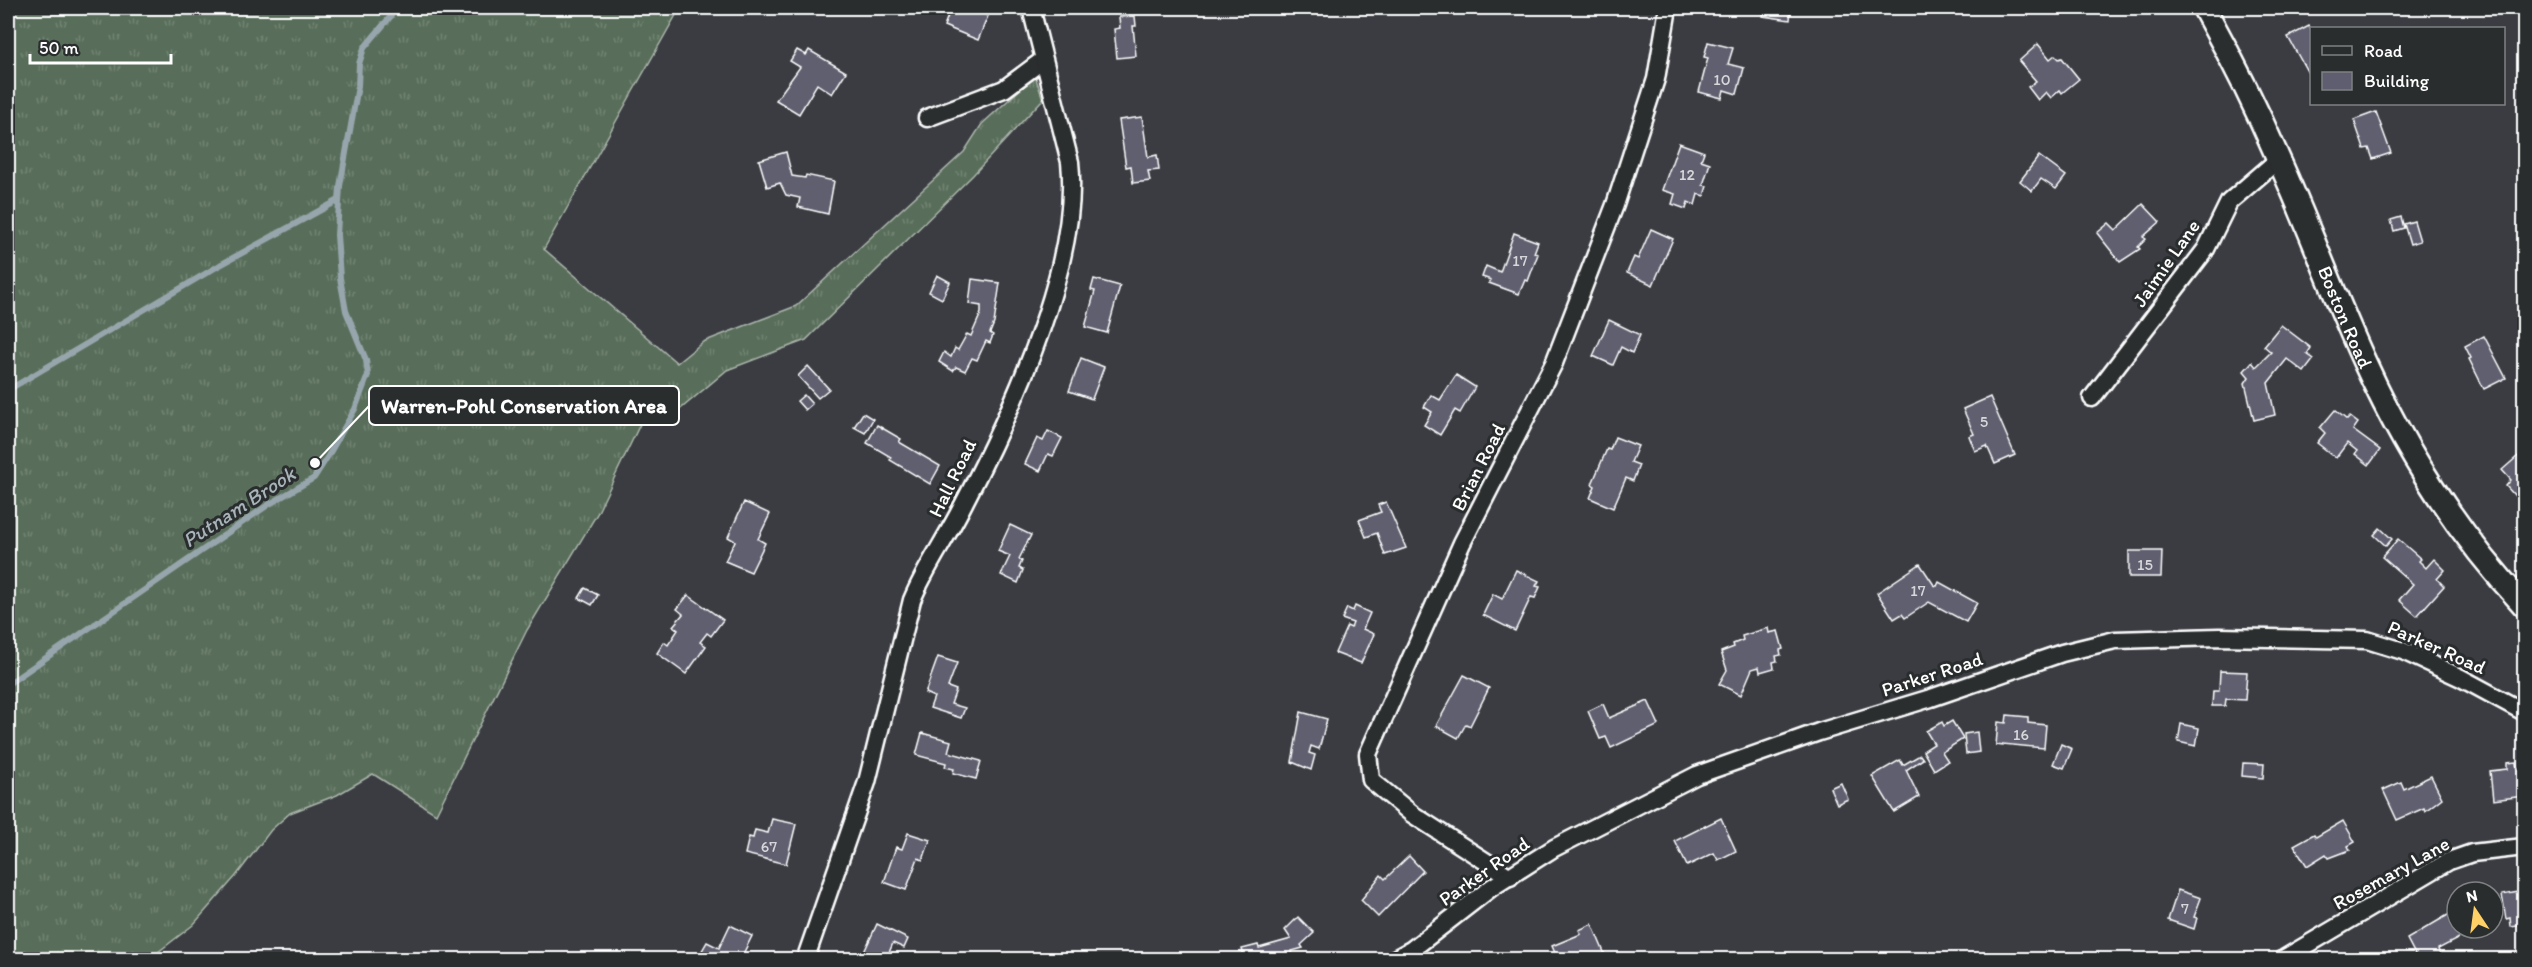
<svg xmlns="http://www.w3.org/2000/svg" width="2532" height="967" font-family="Itim,sans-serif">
<defs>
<pattern id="grass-tufts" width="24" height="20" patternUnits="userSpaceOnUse" patternTransform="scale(1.5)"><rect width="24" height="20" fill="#596e5a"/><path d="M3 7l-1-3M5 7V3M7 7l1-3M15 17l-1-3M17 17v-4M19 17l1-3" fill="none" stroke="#728473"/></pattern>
</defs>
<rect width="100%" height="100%" fill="#3a3c42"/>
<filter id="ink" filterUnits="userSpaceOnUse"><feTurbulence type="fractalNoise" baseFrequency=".0167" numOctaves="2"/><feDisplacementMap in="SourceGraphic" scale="12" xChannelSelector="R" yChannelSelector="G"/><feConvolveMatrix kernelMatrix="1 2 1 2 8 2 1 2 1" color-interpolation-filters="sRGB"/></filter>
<g filter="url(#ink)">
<path fill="url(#grass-tufts)" stroke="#acb6ac" stroke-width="1.5" d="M8,8H680L544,249L677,363L703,342L796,306L964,152L982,124L1035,76L1043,99L973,175L806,340L727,370L677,412L654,395L597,514L527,630L436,814L373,774L337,795L290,813L271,830L236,876L193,925L149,959H8Z"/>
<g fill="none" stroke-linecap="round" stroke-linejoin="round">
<g stroke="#97a6ad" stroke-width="6">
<path d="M8,390L220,265L339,200"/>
<path d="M8,684L268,505L314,478L328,456L355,409L368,375L366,360L346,311L340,278L337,235L340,186L358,86L359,64L364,48L391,16L394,8"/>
</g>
</g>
<g fill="#5e5e70" stroke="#fff" stroke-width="1.5">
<path d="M951,8H972L988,16L978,40L944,26Z"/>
<path d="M1764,8H1791L1790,20L1763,16Z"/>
<path d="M1135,16L1136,26H1133L1136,56L1117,58L1114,29L1120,28L1119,17Z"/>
<path d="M2309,26L2312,31V71L2308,73L2288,37Z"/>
<path d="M1708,42L1733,48L1728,64L1744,68L1737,94L1724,90L1722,98L1699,92L1708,58L1704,57Z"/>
<path d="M2038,44L2050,59L2055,55L2059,59L2062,58L2079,79L2062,93L2060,90L2051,98L2046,92L2038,100L2028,87L2036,81L2019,61Z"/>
<path d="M797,50L806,55L809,50L846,72L832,94L817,84L799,114L776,100L800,67L790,61Z"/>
<path d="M2376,112L2391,153L2373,159L2369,148L2364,149L2354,120Z"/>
<path d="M1142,117L1148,157L1157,155L1159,170L1148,171L1150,181L1133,183L1131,166L1126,167L1119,120Z"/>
<path d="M1679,143L1704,152L1701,160L1710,163L1703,185L1707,186L1704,196L1698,194L1695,205L1688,202L1686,209L1672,204L1675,194L1662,190Z"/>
<path d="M786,152L792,176L805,178L806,175L834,181L828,214L798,207L800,198L786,195L780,183L767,187L759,160Z"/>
<path d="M2039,156L2066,176L2056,189L2041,179L2032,191L2020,181Z"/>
<path d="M2143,204L2160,222L2143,237L2146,239L2138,247L2140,249L2120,262L2097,233L2109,223L2116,230Z"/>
<path d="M2401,217L2404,228L2394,231L2391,220Z"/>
<path d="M2414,221L2420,241L2410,244L2404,224Z"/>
<path d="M1651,229L1673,239L1653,285L1627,273L1634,257L1638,259Z"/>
<path d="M1514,233L1538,242L1534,253L1538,254L1528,281L1525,280L1519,294L1489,283L1491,280L1482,277L1486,266L1500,272Z"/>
<path d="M937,275L950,282L942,299L929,292Z"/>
<path d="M972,279L1000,283L994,323L990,333L993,335L990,343L986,341L977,360L972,358L965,371L956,367L953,371L939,362L944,352L951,357L955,348L958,350L967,334L971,336L981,313V306L969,304Z"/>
<path d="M1094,279L1120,286L1107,333L1085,327L1095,291L1091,290Z"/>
<path d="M1609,320L1640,335L1632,353L1621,347L1613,365L1593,356Z"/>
<path d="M2281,325L2311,348L2307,354L2314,359L2304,372L2287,359L2268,383L2275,415L2254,420L2245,383L2249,377L2244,371L2252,362L2256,367L2271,352L2264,346Z"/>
<path d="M2484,336L2506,378L2484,389L2469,359L2471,358L2465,346Z"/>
<path d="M1081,358L1104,367L1092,399L1069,391Z"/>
<path d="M808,366L829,389L818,398L798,376Z"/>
<path d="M1456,375L1475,387L1460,413L1455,410L1440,435L1424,425L1432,412L1424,407L1431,395L1440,400Z"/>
<path d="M804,395L812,404L805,410L797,401Z"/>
<path d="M1990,397L2015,455L1995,464L1987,446L1975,451L1969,436L1974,434L1963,409Z"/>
<path d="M2335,410L2347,420L2350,417L2358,423L2353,430L2380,450L2369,465L2355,454L2357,451L2347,443L2336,458L2317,443L2325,433L2320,428Z"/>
<path d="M863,413L873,419L865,433L854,427Z"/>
<path d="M877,425L901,439L899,442L940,466L930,484L890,460L891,457L867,443Z"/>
<path d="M1048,431L1062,438L1053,456L1048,454L1040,471L1025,464L1037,438L1043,441Z"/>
<path d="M1615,437L1638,446L1631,462L1639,465L1633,481L1626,478L1613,508L1590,498L1595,486L1592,484L1607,449L1610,450Z"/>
<path d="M2518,456L2524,463V506L2506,486L2511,480L2502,470Z"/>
<path d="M744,502L770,514L758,539L765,543L751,572L725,561L735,541L728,537Z"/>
<path d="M1386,502L1406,548L1385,555L1377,533L1366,537L1359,520L1381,512L1378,505Z"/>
<path d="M1010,525L1031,535L1019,559L1022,561L1019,568L1023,570L1018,583L1001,575L1010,556L998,551Z"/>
<path d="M2380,528L2392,539L2386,546L2374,535Z"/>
<path d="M2398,539L2421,559L2419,561L2426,568L2434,559L2445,570L2437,579L2444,586L2417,616L2399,600L2413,584L2382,557Z"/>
<path d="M2129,551H2162L2161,577H2129Z"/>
<path d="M1920,564L1934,585L1937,586L1939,582L1977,603L1966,622L1929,602L1905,618L1902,614L1894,619L1877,593Z"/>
<path d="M1516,570L1539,581L1536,586L1540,587L1535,598L1531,597L1515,631L1483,615L1493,594L1502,599Z"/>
<path d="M585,588L598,595L592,605L579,598Z"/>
<path d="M688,595L723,620L711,636L707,633L700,642L706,646L686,674L657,653L664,642L668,645L678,630L673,626L683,614L677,609Z"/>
<path d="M1355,606L1370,613L1363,629L1374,634L1361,663L1335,653L1347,626L1351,628L1353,623L1342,619L1347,608L1353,611Z"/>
<path d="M1768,628L1769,633L1778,631L1783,649L1780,650L1781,655L1776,656L1777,661L1773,662L1774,668L1760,672L1759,667L1752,669L1741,695L1719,684L1727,670L1721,652L1734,647L1733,644L1743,640L1742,636Z"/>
<path d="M938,657L957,663L948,687L956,690L951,704L965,708L961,718L930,708L934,697L925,693Z"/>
<path d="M2220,671L2247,672L2245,700L2226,699L2225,706H2212L2213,691H2219Z"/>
<path d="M1464,675L1489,688L1470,726L1466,724L1458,738L1436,726Z"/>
<path d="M1648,701L1659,725L1611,748L1606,737L1600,739L1588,711L1603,704L1609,718Z"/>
<path d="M1301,712L1327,719L1319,749L1311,746L1309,753L1315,755L1311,770L1292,762Z"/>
<path d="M2007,715L2028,717V723L2046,725L2044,748L2003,744V746L1996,745L1998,722L2006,723Z"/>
<path d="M1952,721L1963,739L1942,752L1948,761L1934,770L1923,751L1934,744L1926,731L1942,722L1944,726Z"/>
<path d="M2181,724L2199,728L2196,746L2178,742Z"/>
<path d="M1977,732L1979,752L1966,754L1964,734Z"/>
<path d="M922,733L951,741L948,752L981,761L976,779L953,773L954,769L945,767L946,763L916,755Z"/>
<path d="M2061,744L2072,749L2064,768L2053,764Z"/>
<path d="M1920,755L1923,759L1906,770L1919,797L1894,812L1872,776L1900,760L1903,765Z"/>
<path d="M2516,762L2517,769L2521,768L2524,796L2493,800L2490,771L2507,769V763Z"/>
<path d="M2243,763L2264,764L2263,778L2242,776Z"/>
<path d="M2431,776L2442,798L2425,811L2424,808L2397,820L2383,790L2401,782L2404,789Z"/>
<path d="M1841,783L1848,799L1837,804L1830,788Z"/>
<path d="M1721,818L1736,851L1718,860L1714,853L1687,866L1675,841Z"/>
<path d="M772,819L796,824L786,864L745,854L749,837L753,838L755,830L768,833Z"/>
<path d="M2343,821L2355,842L2348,846L2350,850L2329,858L2326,854L2307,866L2294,845L2314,834L2316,837Z"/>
<path d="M908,833L930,840L923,860L918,858L906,890L884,882L896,847L902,849Z"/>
<path d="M1409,856L1423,871L1378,917L1361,900L1381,875L1385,879Z"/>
<path d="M2178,890L2201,898L2194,917L2197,918L2194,929L2168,920Z"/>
<path d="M2524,891V925L2511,927L2510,918L2506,919L2502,895Z"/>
<path d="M2453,912L2457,928H2461L2465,935L2438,949L2442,960H2418L2407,939Z"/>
<path d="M1298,917L1314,933L1301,945L1303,948L1292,951L1294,960H1245L1242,949L1258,945L1259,948L1291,939L1285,930Z"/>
<path d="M877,924L908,939L904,948L893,943L886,960L864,952Z"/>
<path d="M1592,924L1606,957L1600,960H1594L1592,956L1585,960H1558L1552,946L1581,934L1579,930Z"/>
<path d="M730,925L752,936L740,960H706L699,956L707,942L719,948Z"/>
</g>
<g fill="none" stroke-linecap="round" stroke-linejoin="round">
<g stroke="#fff" stroke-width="21">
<g id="minor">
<path d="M927,118L1004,89L1043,60"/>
<path d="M2092,398L2206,249L2229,202L2279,159"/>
<path d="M1510,877L1412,814L1371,780L1368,754L1462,543L1554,363L1615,205L1656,79L1668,8"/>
<path d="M2285,958L2449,861L2472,853L2524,847"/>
<path d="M805,960L867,782L912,600C925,568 946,539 962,507C1009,417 1081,264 1070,162L1031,8"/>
<path d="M1393,960L1411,950L1491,888L1554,848L1697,775L1819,732L1931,698L2062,653L2115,640L2219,637L2367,640L2403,651L2461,678L2524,712"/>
</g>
</g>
<g stroke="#fff" stroke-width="27">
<g id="secondary">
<path id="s1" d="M2204,8C2231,57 2256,107 2278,158C2309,226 2334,296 2365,363C2405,451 2459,535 2524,605"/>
</g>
</g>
<use href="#minor" stroke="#2a2d2e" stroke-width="16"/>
<use href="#secondary" stroke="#2a2d2e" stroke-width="22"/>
</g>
</g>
<g text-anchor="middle" stroke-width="6" stroke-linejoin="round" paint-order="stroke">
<g font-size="16" fill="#d7d7db">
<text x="1722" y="85">10</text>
<text x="1687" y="180">12</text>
<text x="1520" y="266">17</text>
<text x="1984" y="427">5</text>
<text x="2145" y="570">15</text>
<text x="1918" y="596">17</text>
<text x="2021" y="740">16</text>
<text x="769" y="852">67</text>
<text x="2185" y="914">7</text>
</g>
<g font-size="20" fill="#fff" stroke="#2a2d2e">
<text transform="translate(2166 263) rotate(-55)" y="7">Jaimie Lane</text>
<text dy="7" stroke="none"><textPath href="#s1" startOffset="340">Boston Road</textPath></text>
<text transform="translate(1478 467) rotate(-63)" y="7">Brian Road</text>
<text transform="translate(952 478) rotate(-64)" y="7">Hall Road</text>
<text transform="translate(2437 647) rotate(24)" y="7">Parker Road</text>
<text transform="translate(1932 674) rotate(-18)" y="7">Parker Road</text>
<text transform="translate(1484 871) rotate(-35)" y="7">Parker Road</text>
<text transform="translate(2391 873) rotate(-29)" y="7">Rosemary Lane</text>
</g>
<g font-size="21" font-style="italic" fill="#a8b4ba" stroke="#2a2d2e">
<text transform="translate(239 507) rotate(-33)" y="7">Putnam Brook</text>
</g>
</g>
<path fill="none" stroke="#fff" stroke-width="2" d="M315 463L369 406"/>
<circle fill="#fff" stroke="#2a2d2e" stroke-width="2" cx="315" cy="463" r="6"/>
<rect fill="#2a2d2e" stroke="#fff" stroke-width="2" x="369" y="386" width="310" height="39" rx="6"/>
<g font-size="21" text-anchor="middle" font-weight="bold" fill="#fff">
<text x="524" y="413">Warren-Pohl Conservation Area</text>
</g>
<rect width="2532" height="967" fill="none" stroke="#2a2d2e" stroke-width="30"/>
<rect x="15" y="15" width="2502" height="937" fill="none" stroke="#fff" stroke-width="2" filter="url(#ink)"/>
<rect x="2310" y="27" width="195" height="78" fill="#2a2d2e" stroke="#7f8182" stroke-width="1.5"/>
<rect x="2322" y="46" width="30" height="9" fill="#2a2d2e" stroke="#7f8182" stroke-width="1.5"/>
<text x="2364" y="57" font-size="18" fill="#ffffff">Road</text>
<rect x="2322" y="72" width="30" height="18" fill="#5e5e70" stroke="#7f8182" stroke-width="1.5"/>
<text x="2364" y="87" font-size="18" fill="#ffffff">Building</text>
<g transform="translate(2475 910) rotate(347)"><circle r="28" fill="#2a2d2e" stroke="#7f8182" stroke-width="1.5"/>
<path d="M0-4.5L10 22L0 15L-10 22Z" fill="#ffd166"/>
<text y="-9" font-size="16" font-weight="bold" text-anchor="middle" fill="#ffffff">N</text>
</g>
<path d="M30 54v9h141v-9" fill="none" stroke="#ffffff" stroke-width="3"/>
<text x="39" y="54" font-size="18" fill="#ffffff" stroke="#2a2d2e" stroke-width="4.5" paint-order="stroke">50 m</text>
</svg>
